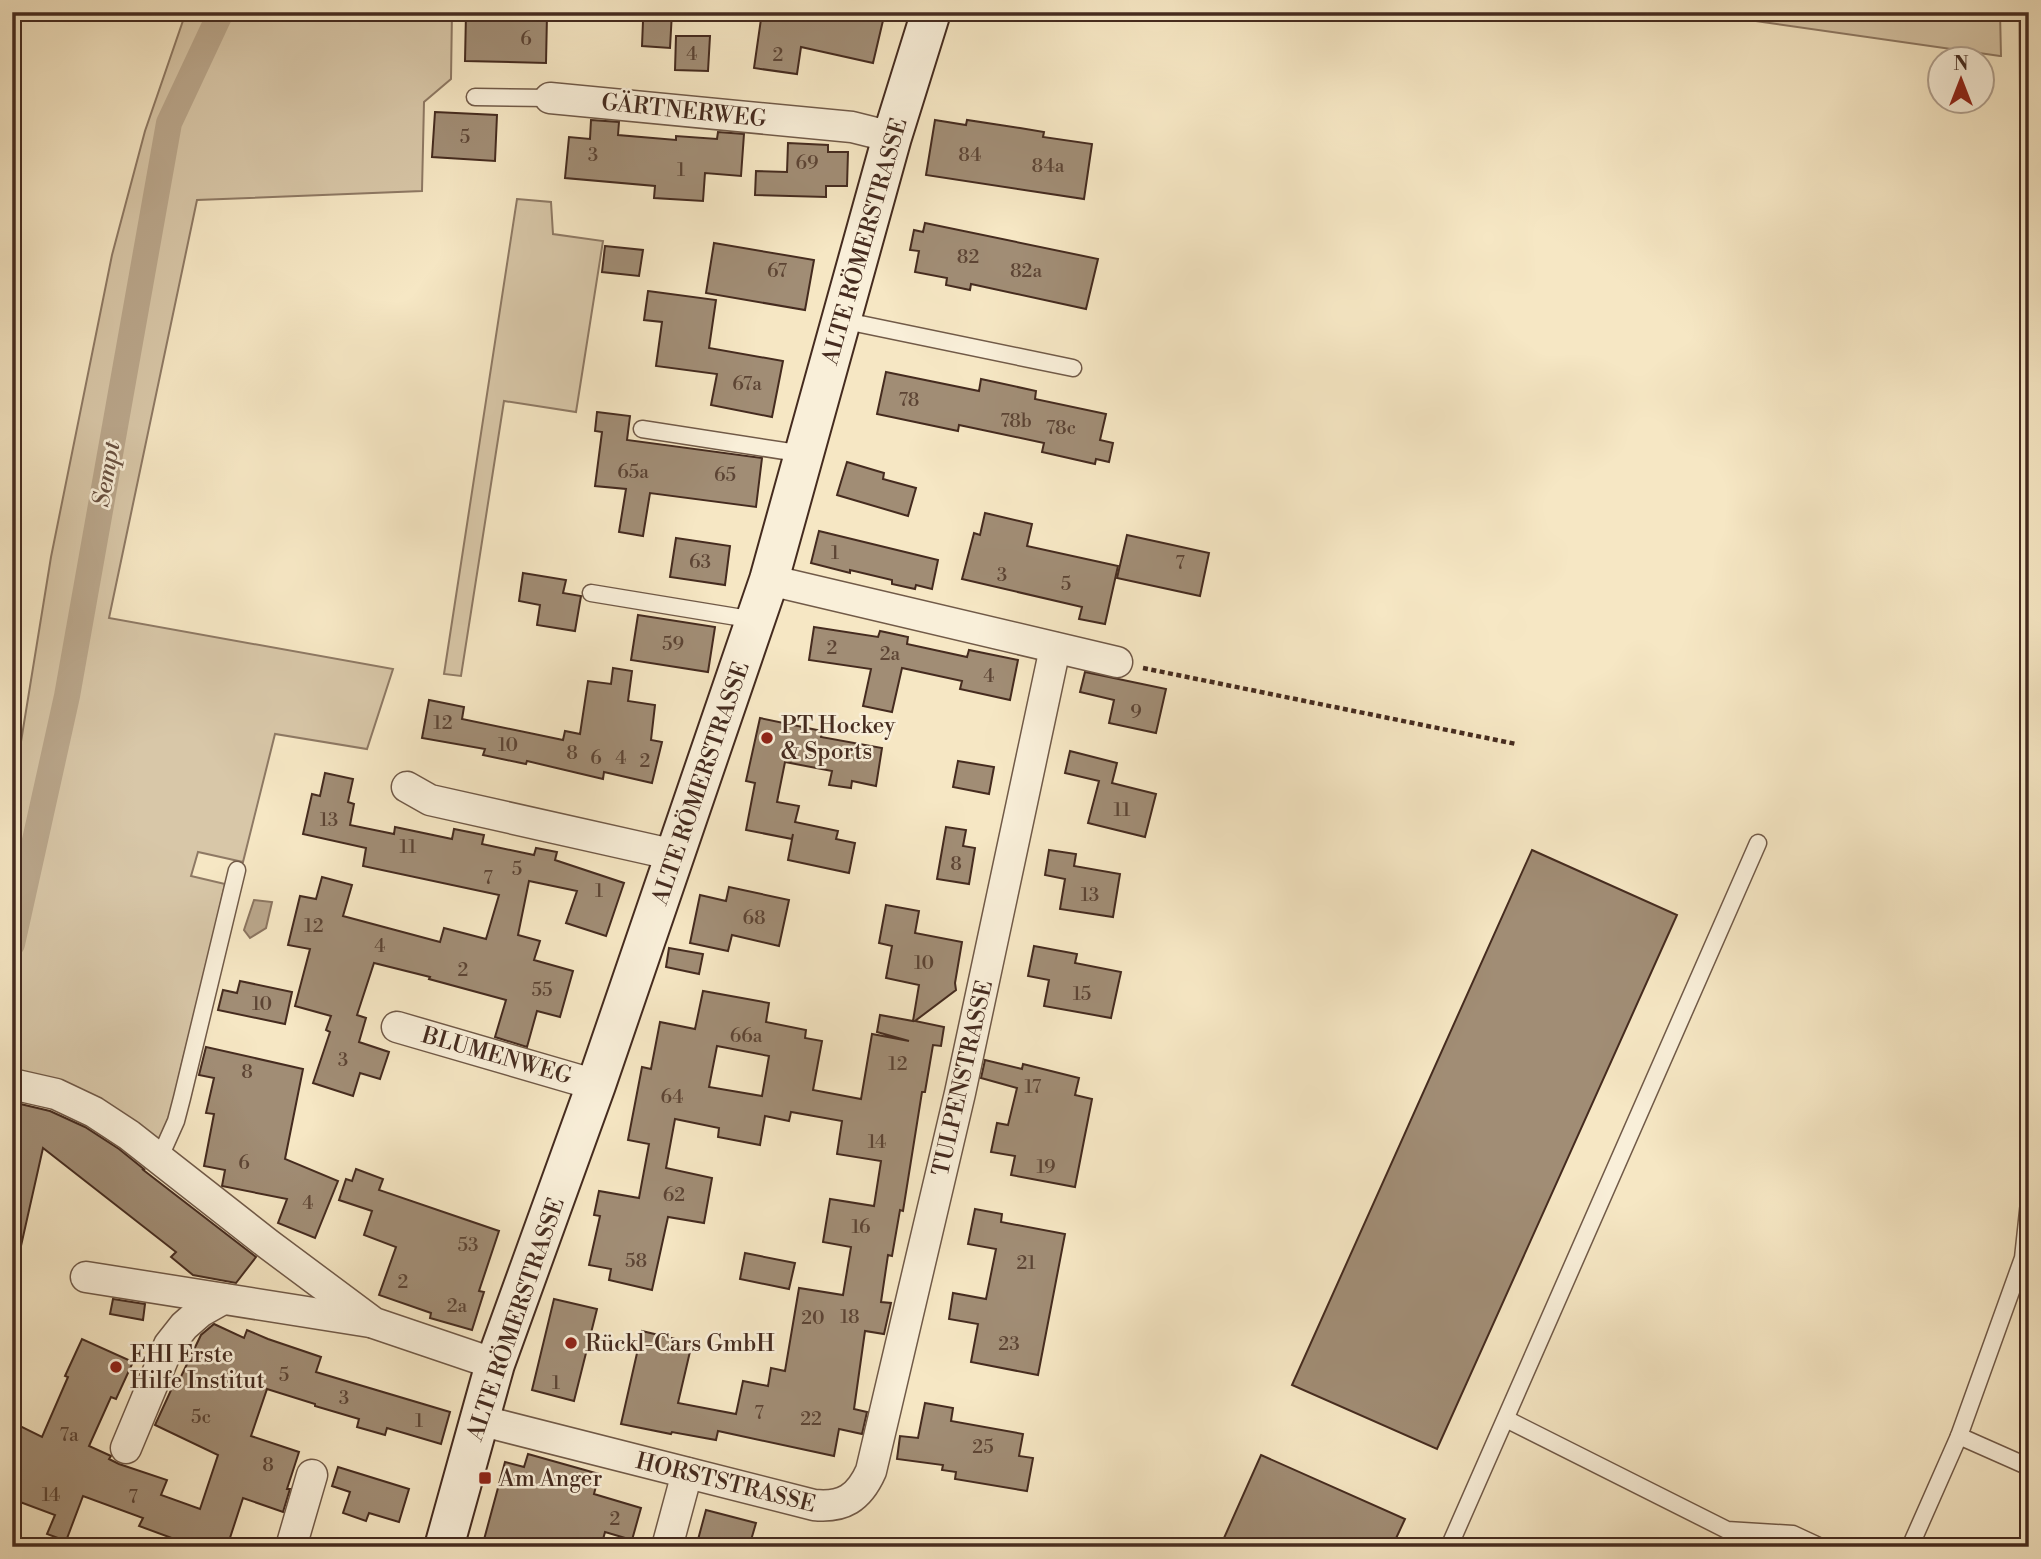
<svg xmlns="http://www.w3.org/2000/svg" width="2041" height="1559" font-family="'Libre Bodoni',serif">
<rect width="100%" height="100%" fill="#f6e7c4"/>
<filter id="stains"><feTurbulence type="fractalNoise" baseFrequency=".00286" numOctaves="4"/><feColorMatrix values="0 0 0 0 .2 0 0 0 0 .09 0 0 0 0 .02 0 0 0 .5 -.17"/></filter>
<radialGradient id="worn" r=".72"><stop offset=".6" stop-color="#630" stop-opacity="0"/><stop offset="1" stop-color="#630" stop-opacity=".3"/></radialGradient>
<g fill="#d8c7a8" stroke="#8e7964" stroke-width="2">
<path d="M186,12H452L451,79L424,102L422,191L197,200L109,618L393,669L367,749L275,734L243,862L198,852L191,876L225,884C212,944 198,1003 182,1063C177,1085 171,1121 158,1140L12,1073V797L51,557L112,255L145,131Z"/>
<path d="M1693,12H2000L2001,56H2000Z"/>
<path d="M517,199L551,202L553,234L603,241L576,412L504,401L461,676L444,674Z"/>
</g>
<path fill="#baa78c" stroke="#8b7560" stroke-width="2" d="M254,900L272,902L266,928L250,938L244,930Z"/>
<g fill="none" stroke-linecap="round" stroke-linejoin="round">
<path stroke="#baa78c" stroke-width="26" d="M12,944L67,696L169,123L221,12"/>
</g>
<g fill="#a18d75" stroke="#452b1f" stroke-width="2" fill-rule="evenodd">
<path d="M646,12H672L670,48L642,46L643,21H646Z"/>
<path d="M762,12H885L873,63L801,47L797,74L754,68Z"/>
<path d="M466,13L547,15L546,63L465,61Z"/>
<path d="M676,36H710L708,71L675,70Z"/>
<path d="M435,112L497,115L495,161L432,157Z"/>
<path d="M591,120L619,122L618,135L676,140V136L717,139L718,132L744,134L741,176L705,173L703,201L654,198L655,186L565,178L569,137L590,139Z"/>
<path d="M935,120L966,125L967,120L1020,128L1044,132L1043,137L1092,144L1084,199L926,175Z"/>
<path d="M788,143L828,145V152H848L847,186H826V197L755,195L756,171L787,172Z"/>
<path d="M925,223L1098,259L1086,309L971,284L970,290L946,285L947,278L915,272L919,251L910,250L914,230L923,232Z"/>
<path d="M714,243L814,260L805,310L706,293Z"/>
<path d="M605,246L643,250L639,276L602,272Z"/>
<path d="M648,291L716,300L709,348L783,361L772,417L711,405L717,374L656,366L662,322L644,320Z"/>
<path d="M886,372L979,391L981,379L1036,391L1035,399L1106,414L1100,440L1113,443L1109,462L1096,459L1095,464L1042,452L1044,443L959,425L958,431L877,414Z"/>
<path d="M597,412L630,416L627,440L762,458L756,507L650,493L643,536L619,532L626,489L595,486L602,432L595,431Z"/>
<path d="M847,462L884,473L883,479L916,488L908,516L837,495Z"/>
<path d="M985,513L1032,524L1027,546L1118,566L1105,624L1079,619L1082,607L962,579L974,533L980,535Z"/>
<path d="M819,531L938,560L932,589L916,585L915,589L892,584V580L850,570V573L811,563Z"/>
<path d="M1127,535L1209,553L1200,596L1117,578Z"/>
<path d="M676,538L730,546L725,585L670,577Z"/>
<path d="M523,573L566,580L563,593L581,596L575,631L537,625L540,605L519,601Z"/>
<path d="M638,615L715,627L708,672L631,660Z"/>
<path d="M814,627L878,637L880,631L908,637L907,644L967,657L969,650L1018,660L1010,700L960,689L962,681L902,668L892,712L863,706L871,669L809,660Z"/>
<path d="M613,668L632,671L628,701L655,705L651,740L662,742L652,783L604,772L603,779L527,761L526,764L483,755L485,749L422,738L429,700L464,707L462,719L563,740L565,731L580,734L588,681L611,684Z"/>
<path d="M1085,672L1166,689L1156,733L1109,723L1114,700L1080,692Z"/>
<path d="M760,718L822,731L821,737L882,748L876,786L852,781L851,788L829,785L832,771L785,762L777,802L799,806L795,822L838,831L836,839L855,843L849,873L788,860L793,834L792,839L746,830L755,783L746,781Z"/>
<path d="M1070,751L1117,763L1112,783L1156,794L1145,837L1088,823L1099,781L1065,773Z"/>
<path d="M958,761L994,767L989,794L953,787Z"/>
<path d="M325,773L353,779L348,802L354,804L350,825L394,834L395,827L452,839L454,829L484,835L482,844L534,855L536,848L557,852L555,860L624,883L606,936L566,923L577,891L529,881L518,935L540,941L534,960L573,971L560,1017L537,1011L527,1047L495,1037L506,1000L429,979L430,977L374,963L357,1015L366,1018L359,1042L389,1052L380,1079L360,1073L353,1096L313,1083L330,1032L326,1030L331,1016L295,1006L310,949L288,945L300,896L316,899L322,877L352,885L343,916L440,942L444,928L486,939L499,895L363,866L366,848L303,834L312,794L320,796Z"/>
<path d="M946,827L966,830L963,846L975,848L969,884L937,879Z"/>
<path d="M1049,850L1076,854L1074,866L1120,874L1113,917L1060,909L1065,879L1045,875Z"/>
<path d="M1532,850L1677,915L1437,1449L1292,1385Z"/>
<path d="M729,887L789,900L779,946L732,935L728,951L690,943L700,895L726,901Z"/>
<path d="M886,905L919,911L915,933L962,942L955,983L956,990L915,1021L944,1027L941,1046L933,1045L925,1092H922L903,1211L900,1210L892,1256L888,1255L881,1302L891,1303L884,1334L865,1331L854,1409L867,1412L862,1434L839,1429L834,1456L718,1431L716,1440L672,1432L671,1434L621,1424L642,1331L692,1343L678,1403L736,1414L743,1381L768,1386L771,1368L785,1371L799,1288L843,1295L851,1247L823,1242L830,1199L874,1206L881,1161L837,1154L842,1121L791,1112L789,1121L765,1116L760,1145L718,1137L719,1128L675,1119L666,1168L712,1178L704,1223L668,1217L652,1290L609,1280L611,1269L589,1265L600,1216L594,1215L599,1191L639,1198L649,1144L628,1140L642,1067L651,1069L660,1022L695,1029L703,991L769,1003L766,1022L806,1030L805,1038L822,1041L813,1090L861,1099L872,1034L909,1041L877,1032L880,1015L913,1021L919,985L886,978L892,946L879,943ZM717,1046L769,1056L762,1096L709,1087Z"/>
<path d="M1034,946L1077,954L1075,963L1121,972L1111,1018L1044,1006L1049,980L1028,976Z"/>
<path d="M669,948L703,954L699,974L666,967Z"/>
<path d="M240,981L292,992L285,1024L218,1010L223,990L237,993Z"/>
<path d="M206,1047L303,1069L285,1159L338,1181L315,1238L278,1223L287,1199L222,1186L225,1170L204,1166L214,1114L206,1113L214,1078L199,1075Z"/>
<path d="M985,1060L1022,1069L1023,1064L1079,1078L1075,1095L1092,1099L1075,1187L1011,1175L1015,1156L991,1152L997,1123L1008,1125L1017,1088L981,1078Z"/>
<path d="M12,1102L50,1111L85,1127L119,1149L145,1170L142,1169L256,1257L236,1283L193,1275L171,1257L176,1252L43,1148L21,1246L12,1245Z"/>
<path d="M356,1169L383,1179L379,1190L499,1231L479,1291L484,1292L472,1330L430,1318L431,1313L379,1295L396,1247L364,1235L372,1211L339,1200L346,1179L352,1181Z"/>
<path d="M975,1209L1002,1214L1001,1222L1065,1234L1038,1375L971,1362L978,1324L949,1319L953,1293L986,1299L996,1249L968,1244Z"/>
<path d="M745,1253L795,1263L789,1289L740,1279Z"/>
<path d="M113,1299L145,1304L143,1320L110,1314Z"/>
<path d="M554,1299L597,1309L574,1401L532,1390Z"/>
<path d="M214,1324L244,1338L247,1330L268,1339L321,1357L316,1372L450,1412L441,1444L387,1428L385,1435L357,1427L359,1419L315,1406V1404L267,1389L251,1436L299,1452L287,1489H290L283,1512L243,1498L227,1547H196L139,1526L143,1518L83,1496L66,1541L47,1534L55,1515L12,1499V1422L42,1437L68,1377L65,1376L82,1339L133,1362L116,1399L111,1397L89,1446L111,1456L109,1459L119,1464L167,1480L161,1495L200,1509L218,1455L155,1425L172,1388L175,1389L201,1335Z"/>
<path d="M925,1403L953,1408L951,1421L1023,1434L1019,1456L1033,1458L1027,1491L955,1479L956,1472L942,1470L943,1465L897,1459L900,1436L918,1438Z"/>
<path d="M528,1454L599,1474L594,1494L641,1508L632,1540L605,1532L601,1547H572L549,1541L548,1547H482L505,1462L524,1467Z"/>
<path d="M1261,1455L1405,1519L1392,1547H1220Z"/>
<path d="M338,1467L409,1489L399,1522L369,1513L366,1521L343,1513L350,1492L332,1486Z"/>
<path d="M706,1510L756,1523L749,1547H696Z"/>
</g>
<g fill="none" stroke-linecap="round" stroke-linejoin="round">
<g stroke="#715a48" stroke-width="19">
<g id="lane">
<path d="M2028,12L2029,190"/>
<path d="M475,97L550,98"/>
<path d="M841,320L1073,368"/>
<path d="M642,429L804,454"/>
<path d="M591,593L755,620"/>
<path d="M159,1159L176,1121L182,1098L237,870"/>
<path d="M2029,1202L2023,1258L1959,1436L2029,1467"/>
<path d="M1506,1419L1727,1530L1793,1534L1821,1547"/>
<path d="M1449,1547L1758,843"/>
<path d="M1910,1547L1959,1436"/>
</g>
</g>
<g stroke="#715a48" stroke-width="33">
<g id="street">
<path d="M550,98L852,127L892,137"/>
<path d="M769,580L1117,662"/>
<path d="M407,787L430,800L675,855"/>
<path d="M397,1027L596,1085"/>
<path d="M12,1084L56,1094L94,1112L129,1135L268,1244L374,1323L495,1364"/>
<path d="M86,1277L370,1322"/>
<path d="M479,1420L814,1505C843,1508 859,1498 871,1471L960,1093L1055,648"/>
<path d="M126,1448L169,1345L184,1326L200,1312L223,1299"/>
<path d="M291,1547L312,1475"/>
<path d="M667,1547L687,1473"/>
</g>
</g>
<g stroke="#452b1f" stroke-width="42">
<path id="secondary" d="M444,1547L495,1364L596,1085L769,580L892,137L931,12"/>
</g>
<g stroke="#452b1f" stroke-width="4.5" stroke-dasharray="5 3.5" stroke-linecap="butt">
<path d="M1948,12L1971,20"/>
<path d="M1143,668L1516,744"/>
</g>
<use href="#lane" stroke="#f9efd9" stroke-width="16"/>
<use href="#street" stroke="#f9efd9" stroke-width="30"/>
<use href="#secondary" stroke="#f9efd9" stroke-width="38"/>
</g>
<g fill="#8f2418" stroke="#f9efd9" stroke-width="2.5">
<circle cx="767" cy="738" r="7"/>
<circle cx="571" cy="1343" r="7"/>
<circle cx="116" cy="1367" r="7"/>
<rect x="478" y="1471" width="14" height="14" rx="3.5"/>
</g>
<g text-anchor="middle" stroke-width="5" stroke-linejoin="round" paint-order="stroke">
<g font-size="19" fill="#5c4434">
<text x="526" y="45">6</text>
<text x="692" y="60">4</text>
<text x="778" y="61">2</text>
<text x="465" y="143">5</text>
<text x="593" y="161">3</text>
<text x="970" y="161">84</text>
<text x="807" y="169">69</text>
<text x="1048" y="172">84a</text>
<text x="681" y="176">1</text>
<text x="968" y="263">82</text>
<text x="777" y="277">67</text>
<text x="1026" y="277">82a</text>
<text x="747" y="390">67a</text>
<text x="909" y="406">78</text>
<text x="1016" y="427">78b</text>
<text x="1061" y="434">78c</text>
<text x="633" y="478">65a</text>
<text x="725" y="481">65</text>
<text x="835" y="559">1</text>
<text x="700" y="568">63</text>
<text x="1180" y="569">7</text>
<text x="1002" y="581">3</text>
<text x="1066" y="590">5</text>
<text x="673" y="650">59</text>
<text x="832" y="654">2</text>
<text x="890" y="660">2a</text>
<text x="989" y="682">4</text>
<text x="1136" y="718">9</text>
<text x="443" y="729">12</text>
<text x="508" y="751">10</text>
<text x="572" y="759">8</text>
<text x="596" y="764">6</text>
<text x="621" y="764">4</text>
<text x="645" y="767">2</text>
<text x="1122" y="816">11</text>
<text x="329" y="826">13</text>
<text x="408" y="853">11</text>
<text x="956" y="870">8</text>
<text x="517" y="875">5</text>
<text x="488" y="884">7</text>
<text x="599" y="897">1</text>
<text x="1090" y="901">13</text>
<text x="754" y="924">68</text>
<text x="314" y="932">12</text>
<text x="380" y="952">4</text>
<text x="924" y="969">10</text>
<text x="463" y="976">2</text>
<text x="542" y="996">55</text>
<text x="1082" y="1000">15</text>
<text x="262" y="1010">10</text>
<text x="746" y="1042">66a</text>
<text x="343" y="1066">3</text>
<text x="898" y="1070">12</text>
<text x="247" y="1078">8</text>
<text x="1033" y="1093">17</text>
<text x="672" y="1103">64</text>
<text x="877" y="1148">14</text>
<text x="244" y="1169">6</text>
<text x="1046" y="1173">19</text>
<text x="674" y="1201">62</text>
<text x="308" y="1209">4</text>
<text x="861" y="1233">16</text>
<text x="468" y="1251">53</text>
<text x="636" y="1267">58</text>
<text x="1026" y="1269">21</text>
<text x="403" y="1288">2</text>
<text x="457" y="1312">2a</text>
<text x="850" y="1323">18</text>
<text x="813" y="1324">20</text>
<text x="1009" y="1350">23</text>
<text x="284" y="1381">5</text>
<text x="556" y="1389">1</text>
<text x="344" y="1404">3</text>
<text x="759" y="1419">7</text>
<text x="201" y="1423">5c</text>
<text x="811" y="1425">22</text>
<text x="419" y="1427">1</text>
<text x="69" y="1441">7a</text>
<text x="983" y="1453">25</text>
<text x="268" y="1471">8</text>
<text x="51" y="1501">14</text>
<text x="133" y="1503">7</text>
<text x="615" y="1525">2</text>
</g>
<g font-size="23" fill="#452b1f" stroke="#f9efd9">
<text transform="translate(684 110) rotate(6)" y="8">GÄRTNERWEG</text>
<text transform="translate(864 241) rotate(-74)" y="8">ALTE RÖMERSTRASSE</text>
<text transform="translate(700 783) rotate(-71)" y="8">ALTE RÖMERSTRASSE</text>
<text transform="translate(497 1055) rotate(16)" y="8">BLUMENWEG</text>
<text transform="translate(962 1078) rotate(-77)" y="8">TULPENSTRASSE</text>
<text transform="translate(515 1319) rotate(-71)" y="8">ALTE RÖMERSTRASSE</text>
<text transform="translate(726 1482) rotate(14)" y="8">HORSTSTRASSE</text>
</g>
<g font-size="23" fill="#452b1f" stroke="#f9efd9" text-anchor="start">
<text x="781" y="733">PT Hockey<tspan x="781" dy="26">&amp; Sports</tspan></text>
<text x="585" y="1351">Rückl-Cars GmbH</text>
<text x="130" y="1362">EHI Erste<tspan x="130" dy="26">Hilfe Institut</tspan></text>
<text x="499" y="1486">Am Anger</text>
</g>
<g font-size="24" font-style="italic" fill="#685040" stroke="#f9efd9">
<text transform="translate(106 474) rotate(-80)" y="8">Sempt</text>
</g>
</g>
<rect width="2041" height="1559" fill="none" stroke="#f6e7c4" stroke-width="42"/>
<rect x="14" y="14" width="2013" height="1531" fill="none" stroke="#452b1f" stroke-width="3.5"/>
<rect x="21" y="21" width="1999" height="1517" fill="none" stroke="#452b1f" stroke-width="2"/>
<g transform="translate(1961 80)"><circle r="33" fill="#f9efd9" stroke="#b1a18f" stroke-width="2"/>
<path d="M0-5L12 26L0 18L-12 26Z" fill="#8f2418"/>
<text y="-10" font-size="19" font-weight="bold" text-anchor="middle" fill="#452b1f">N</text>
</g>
<rect width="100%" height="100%" filter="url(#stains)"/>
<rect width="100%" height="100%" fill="url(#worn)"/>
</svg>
